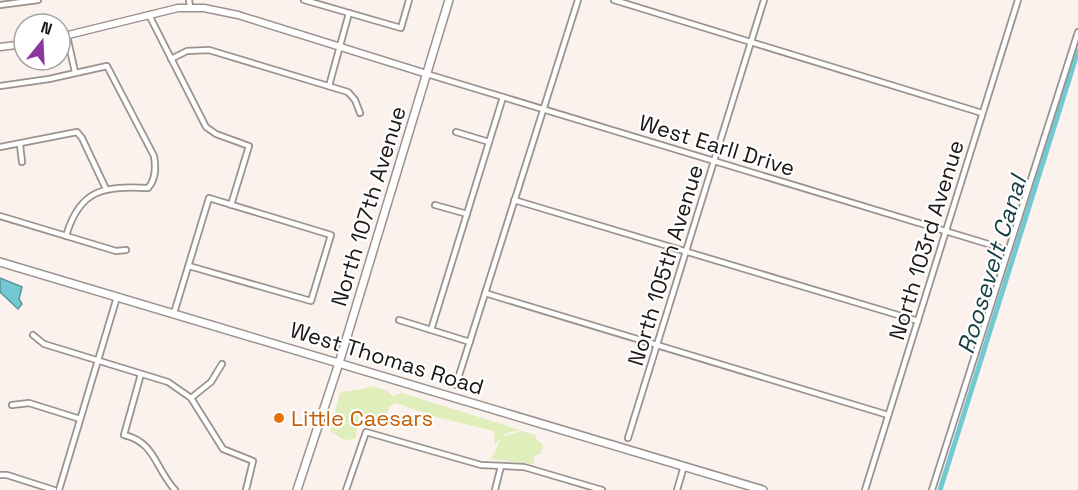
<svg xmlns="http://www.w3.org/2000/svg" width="1078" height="490" font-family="'Space Grotesk',sans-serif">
<rect width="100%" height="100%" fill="#fbf2ee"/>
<g fill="#e0eebb">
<path d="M373,386L387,391L393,396L402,393L520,430L506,433L495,445L494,431L436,417L396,403L389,406L386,422L380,428C372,422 364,422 357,430L355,439L344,440L330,431L340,392C344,392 371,388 373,386Z"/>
<path d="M521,431L536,435V439L543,445L541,454L534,456V464L491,459L502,437Z"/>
</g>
<path fill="#72c9d1" stroke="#589499" stroke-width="1.5" d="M0,278L22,287L19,299L22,304L18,309L0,292Z"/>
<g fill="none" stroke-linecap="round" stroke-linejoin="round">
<path stroke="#72c9d1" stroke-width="5" d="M940,490L1078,51"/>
<g stroke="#9a928f" stroke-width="8">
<g id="minor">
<path d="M189,0L190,7"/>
<path d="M304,0L401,28L409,0"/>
<path d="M614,0L982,113"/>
<path d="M0,5L38,0"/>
<path d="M149,15L206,127L216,134L249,146L231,205"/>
<path d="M67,36L75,72"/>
<path d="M171,59L187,51L209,50L348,92L355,100L360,113"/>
<path d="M427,74L998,247"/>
<path d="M0,86L49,79L107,66L154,156C156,168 156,179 148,188C105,186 80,188 66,236"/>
<path d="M329,86L349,13"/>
<path d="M456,132L489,142"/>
<path d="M20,145L22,162"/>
<path d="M0,147L77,132L82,138L106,189"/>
<path d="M514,200L918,321"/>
<path d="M435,205L467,214"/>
<path d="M0,216L116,251L126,250"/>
<path d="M485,293L888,415"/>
<path d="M174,313L209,198L331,235L311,301L189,266"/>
<path d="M399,320L470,342"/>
<path d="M431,330L503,97"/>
<path d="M33,335L44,344L168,382L191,398L223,449L253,461L246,490"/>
<path d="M141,374L124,435C155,442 155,468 175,490"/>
<path d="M456,385L578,0"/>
<path d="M191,398L211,382L222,364"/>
<path d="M12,405L29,403L80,419"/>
<path d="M628,438L764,0"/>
<path d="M0,475H7L54,490"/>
<path d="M59,490L117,297"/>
<path d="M346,490L366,432L481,465L524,467L602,490"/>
<path d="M495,490L501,466"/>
<path d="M677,490L684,466"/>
<path d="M865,490L1018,0"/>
<path d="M932,490L1078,32"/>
</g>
</g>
<g stroke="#9a928f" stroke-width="9">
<g id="tertiary">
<path d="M60,37L178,8H204L238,15L427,74"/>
<path d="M0,47L24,44"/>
</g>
</g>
<g stroke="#9a928f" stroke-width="10">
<g id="secondary">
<path d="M0,262L763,490"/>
<path d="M297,490L339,363L449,0"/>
</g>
</g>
<use href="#minor" stroke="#fff" stroke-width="4.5"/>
<use href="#tertiary" stroke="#fff" stroke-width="6"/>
<use href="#secondary" stroke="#fff" stroke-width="7"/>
</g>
<circle fill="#e8710a" stroke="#fff" stroke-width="2" cx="279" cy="418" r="6"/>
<g text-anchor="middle" stroke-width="4.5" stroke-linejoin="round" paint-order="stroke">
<g font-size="22" fill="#1b1817" stroke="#fff">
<text transform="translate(717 145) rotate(17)" y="8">West Earll Drive</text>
<text transform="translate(368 206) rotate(-73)" y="8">North 107th Avenue</text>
<text transform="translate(926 240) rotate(-73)" y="8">North 103rd Avenue</text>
<text transform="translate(665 265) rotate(-73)" y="8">North 105th Avenue</text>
<text transform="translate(387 358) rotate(17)" y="8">West Thomas Road</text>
</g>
<g font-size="22" fill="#c56008" stroke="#fff" text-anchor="start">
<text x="291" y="426">Little Caesars</text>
</g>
<g font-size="24" font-style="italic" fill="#163f43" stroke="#fff">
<text transform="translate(992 265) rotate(-73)" y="8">Roosevelt Canal</text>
</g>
</g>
<g transform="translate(42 42) rotate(18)"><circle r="28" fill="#ffffff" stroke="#a4a3a2" stroke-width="1.5"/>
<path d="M0-4.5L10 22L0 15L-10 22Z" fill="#8d35a1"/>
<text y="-9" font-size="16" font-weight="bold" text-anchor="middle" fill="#1b1817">N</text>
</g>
</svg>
